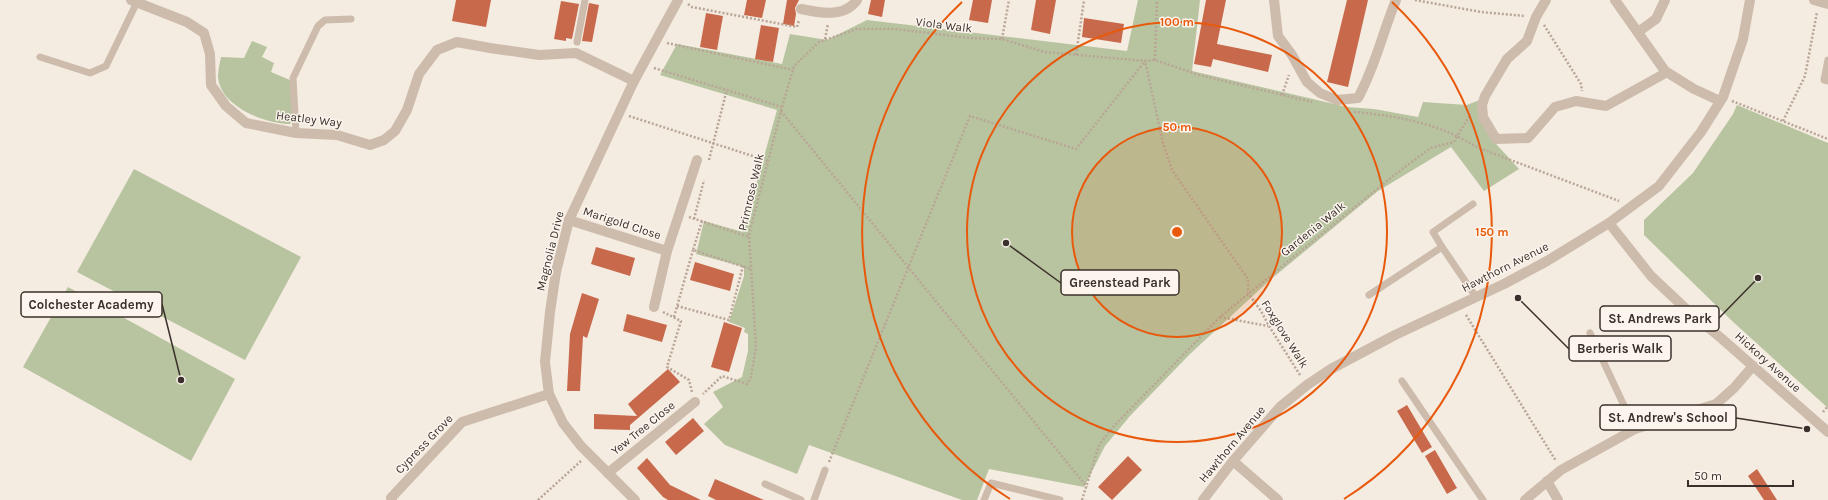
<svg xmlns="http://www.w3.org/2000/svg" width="1828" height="500" font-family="Karla,sans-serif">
<rect width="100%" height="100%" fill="#f4ebe1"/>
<g fill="#b8c4a0">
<path d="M1138,0H1200L1192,71L1347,107L1374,109L1418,117L1423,102L1467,105L1482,99V122L1497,145L1519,169L1484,191L1451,147L1378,191L1270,280L1190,354L1130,416L1105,446L1084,487L989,469L977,500H962L809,445L797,474L725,445L704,424L723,407L713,392L742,377L748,351V334L744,332L745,328L729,322L744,276V267L696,254L704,221L743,232L777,110L660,75L677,44L782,64L790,34L827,40L867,20L1127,51Z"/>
<path d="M252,41L267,47L262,57L274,63L271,72L290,80L293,119L290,124C265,124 219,106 218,76C218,70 220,63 221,57L244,58Z"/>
<path d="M1737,105L1828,143V408L1731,320L1644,235V220L1693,173L1733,114Z"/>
<path d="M134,169L301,257L245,360L77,272Z"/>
<path d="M68,287L235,379L191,461L23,367Z"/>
</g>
<g fill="#c8694b">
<path d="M456,0H491L486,27L452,21Z"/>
<path d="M747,0H766L762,18L744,15Z"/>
<path d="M787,0H799L795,8L796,14L794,26L783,24Z"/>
<path d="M871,0H885L882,17L868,14Z"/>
<path d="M973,0H992L988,23L969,20Z"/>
<path d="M1036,0H1056L1050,34L1031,30Z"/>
<path d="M1206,0H1226L1217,44L1272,55L1268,72L1213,59L1211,67L1194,64Z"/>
<path d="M1347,0H1368L1348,87L1327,82Z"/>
<path d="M561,1L579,4L572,39L566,38V41L554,39Z"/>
<path d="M589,3L599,5L592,42L582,41Z"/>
<path d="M706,13L723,16L717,50L700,47Z"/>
<path d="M1084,18L1124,24L1121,43L1082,37Z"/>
<path d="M761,25L779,28L773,62L755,59Z"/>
<path d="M596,247L635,258L630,276L591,264Z"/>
<path d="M695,262L734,274L730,291L690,280Z"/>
<path d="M582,293L599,299L587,338L583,336L580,391H567L570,334Z"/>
<path d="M627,314L667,325L662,342L623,331Z"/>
<path d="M724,322L742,328L729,372L711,367Z"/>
<path d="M668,369L680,382L630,425V430L594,429V414L637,416L628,404Z"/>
<path d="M1407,405L1432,447L1422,453L1397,411Z"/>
<path d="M693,418L704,431L676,455L665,442Z"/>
<path d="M1435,450L1457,488L1447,494L1425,456Z"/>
<path d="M1128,456L1142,470L1112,500L1098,487Z"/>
<path d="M647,458L670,485L701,500H668L663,497L637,468Z"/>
<path d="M1757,469L1777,500H1764L1748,476Z"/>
<path d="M715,479L764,500H716L708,496Z"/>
</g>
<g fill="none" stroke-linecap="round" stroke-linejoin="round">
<g stroke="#b9a596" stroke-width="2.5" stroke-dasharray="2 2" stroke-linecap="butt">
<path d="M1415,0L1481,12L1525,16"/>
<path d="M688,4L692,7L797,27L799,20"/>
<path d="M1544,25L1581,84L1582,91"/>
<path d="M825,39L828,24"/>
<path d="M1002,39L1009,0"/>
<path d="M667,43L793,70"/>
<path d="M1076,55L1084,0"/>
<path d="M1155,60L1157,0"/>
<path d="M654,68L782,107L749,235L756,347L751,377L747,384L722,376L703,394"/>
<path d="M1282,95L1289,75"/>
<path d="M1732,101L1828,139"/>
<path d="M782,107L794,66L819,42L857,29H895L970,38L1002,39L1045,52L1145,61"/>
<path d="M781,111L1087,487"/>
<path d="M1354,112C1390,115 1424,121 1457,136L1471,114"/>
<path d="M629,116L768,161"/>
<path d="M1783,121L1805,76L1817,12"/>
<path d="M709,160L727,89"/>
<path d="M689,217L749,237"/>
<path d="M694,219L704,180"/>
<path d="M702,221L693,250L751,269"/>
<path d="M677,306L729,320L743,266"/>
<path d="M663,312L681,321L667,367L689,380L692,392"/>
<path d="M1466,315L1556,461"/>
<path d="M674,317L693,250"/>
<path d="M1220,317L1268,326"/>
<path d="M1300,375L1269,326L1261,311L1248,293V279L1172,170L1163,143L1145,61L1155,60L1199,75L1312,102"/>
<path d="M1823,412L1828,406"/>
<path d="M829,462L970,116L1076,149L1145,61"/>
<path d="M538,500L581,461"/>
<path d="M1082,500L1099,445L1113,427L1220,317L1398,172L1431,148L1454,142L1457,136L1479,148L1619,201"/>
</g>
<g stroke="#cdbbac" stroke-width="7">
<path d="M577,42L585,0"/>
<path d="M40,57L90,73L106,66L137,2"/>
<path d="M1828,60L1824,80L1828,81"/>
<path d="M296,133L293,78L318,26L325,20L351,19"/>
<path d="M1442,247L1433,232L1473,204"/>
<path d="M1369,295L1442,247L1476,297"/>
<path d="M1590,333L1635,429"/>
<path d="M1402,381L1483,500"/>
<path d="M765,484L801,500"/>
<path d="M814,500L825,470"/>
<path d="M984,500L991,483L1060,500"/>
</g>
<g stroke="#cdbbac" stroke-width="10">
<path d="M131,0L187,22L204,33L210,54L211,85L226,106L246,123L296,133L337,135L370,145L384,140L395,131L407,110L419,74L437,50L457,42L490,48L539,55L576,53L634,81"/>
<path d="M1274,0L1278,36L1292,55L1307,82L1320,93L1337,100L1358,98C1376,65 1382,34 1396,0"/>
<path d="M1546,0L1536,17L1527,41L1507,59L1485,96L1482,105L1483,117L1496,139L1528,138L1555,107L1576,101L1606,106L1662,75L1665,71"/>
<path d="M1615,0L1665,71L1694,89L1720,101"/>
<path d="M1814,0L1828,4"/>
<path d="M801,9C820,13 844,18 857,0"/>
<path d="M1638,32L1656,19L1665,0"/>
<path d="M569,220L667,251"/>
<path d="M1609,223L1651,276L1687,310L1721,338L1828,432"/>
<path d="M654,307L667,251L697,160"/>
<path d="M1233,461L1278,500"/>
<path d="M608,473L695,402"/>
<path d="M1547,481L1558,500"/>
<path d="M392,500L391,498L462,422L549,394"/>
<path d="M635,500L581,446L563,423L549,394L545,362L550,312L556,272L569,220L634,81L678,0"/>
<path d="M1525,500L1561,470L1635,429L1716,404L1734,388L1753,366"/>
</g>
<path stroke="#cdbbac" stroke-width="10" d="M1203,500L1233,461L1280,407L1307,385L1331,369L1395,335L1504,284L1547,261L1609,223L1659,186L1701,132L1723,97L1743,39L1750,0"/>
</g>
<circle cx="1177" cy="232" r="105" fill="#e8590c" fill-opacity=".12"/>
<g fill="none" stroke="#e8590c" stroke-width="2">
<circle cx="1177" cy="232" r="105"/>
<circle cx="1177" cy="232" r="210"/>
<path d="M1010 499A315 315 0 0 1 962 2M1392 2A315 315 0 0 1 1344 499"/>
</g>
<g text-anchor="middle" stroke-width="3" stroke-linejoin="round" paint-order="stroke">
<g font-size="12" fill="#3b302b" stroke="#fbf5ee">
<text transform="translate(944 25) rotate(7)" y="4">Viola Walk</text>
<text transform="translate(309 119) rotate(7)" y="4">Heatley Way</text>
<text transform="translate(751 192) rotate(-77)" y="4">Primrose Walk</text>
<text transform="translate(622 223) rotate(18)" y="4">Marigold Close</text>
<text transform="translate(1313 229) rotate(-39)" y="4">Gardenia Walk</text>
<text transform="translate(550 251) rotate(-76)" y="4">Magnolia Drive</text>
<text transform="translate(1505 267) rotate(-27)" y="4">Hawthorn Avenue</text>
<text transform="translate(1285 334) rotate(58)" y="4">Foxglove Walk</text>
<text transform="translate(1768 362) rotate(42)" y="4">Hickory Avenue</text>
<text transform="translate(643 428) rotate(-39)" y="4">Yew Tree Close</text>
<text transform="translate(424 444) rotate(-46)" y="4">Cypress Grove</text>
<text transform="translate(1232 444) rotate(-50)" y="4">Hawthorn Avenue</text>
</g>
</g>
<circle cx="1177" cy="232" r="6" fill="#e8590c" stroke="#fbf5ee" stroke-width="2"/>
<g font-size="12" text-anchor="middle" font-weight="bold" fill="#e8590c" stroke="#fbf5ee" stroke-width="3" stroke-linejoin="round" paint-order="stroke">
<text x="1177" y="26">100 m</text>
<text x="1177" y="131">50 m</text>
<text x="1492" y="236">150 m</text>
</g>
<path fill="none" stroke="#3b302b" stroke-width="1.5" d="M1006 243L1061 283M181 380L162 304M1758 278L1719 318M1518 298L1569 349M1807 429L1736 418"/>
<g fill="#3b302b" stroke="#fbf5ee" stroke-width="1.5">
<circle cx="1006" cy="243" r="4"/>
<circle cx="181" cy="380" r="4"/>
<circle cx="1758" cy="278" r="4"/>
<circle cx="1518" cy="298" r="4"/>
<circle cx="1807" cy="429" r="4"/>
</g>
<g fill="#fbf5ee" stroke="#3b302b" stroke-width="1.5">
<rect x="1061" y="270" width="118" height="25" rx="4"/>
<rect x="21" y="292" width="141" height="25" rx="4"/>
<rect x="1600" y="306" width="119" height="25" rx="4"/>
<rect x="1569" y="336" width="102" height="25" rx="4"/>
<rect x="1600" y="405" width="136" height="25" rx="4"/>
</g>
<g font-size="13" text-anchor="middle" font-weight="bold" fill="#3b302b">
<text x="1120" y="287">Greenstead Park</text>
<text x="91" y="309">Colchester Academy</text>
<text x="1660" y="323">St. Andrews Park</text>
<text x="1620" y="353">Berberis Walk</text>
<text x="1668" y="422">St. Andrew's School</text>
</g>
<path d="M1688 480v6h105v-6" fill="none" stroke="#3b302b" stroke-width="2"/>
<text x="1694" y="480" font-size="12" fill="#3b302b" stroke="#fbf5ee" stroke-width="3" paint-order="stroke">50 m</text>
</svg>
